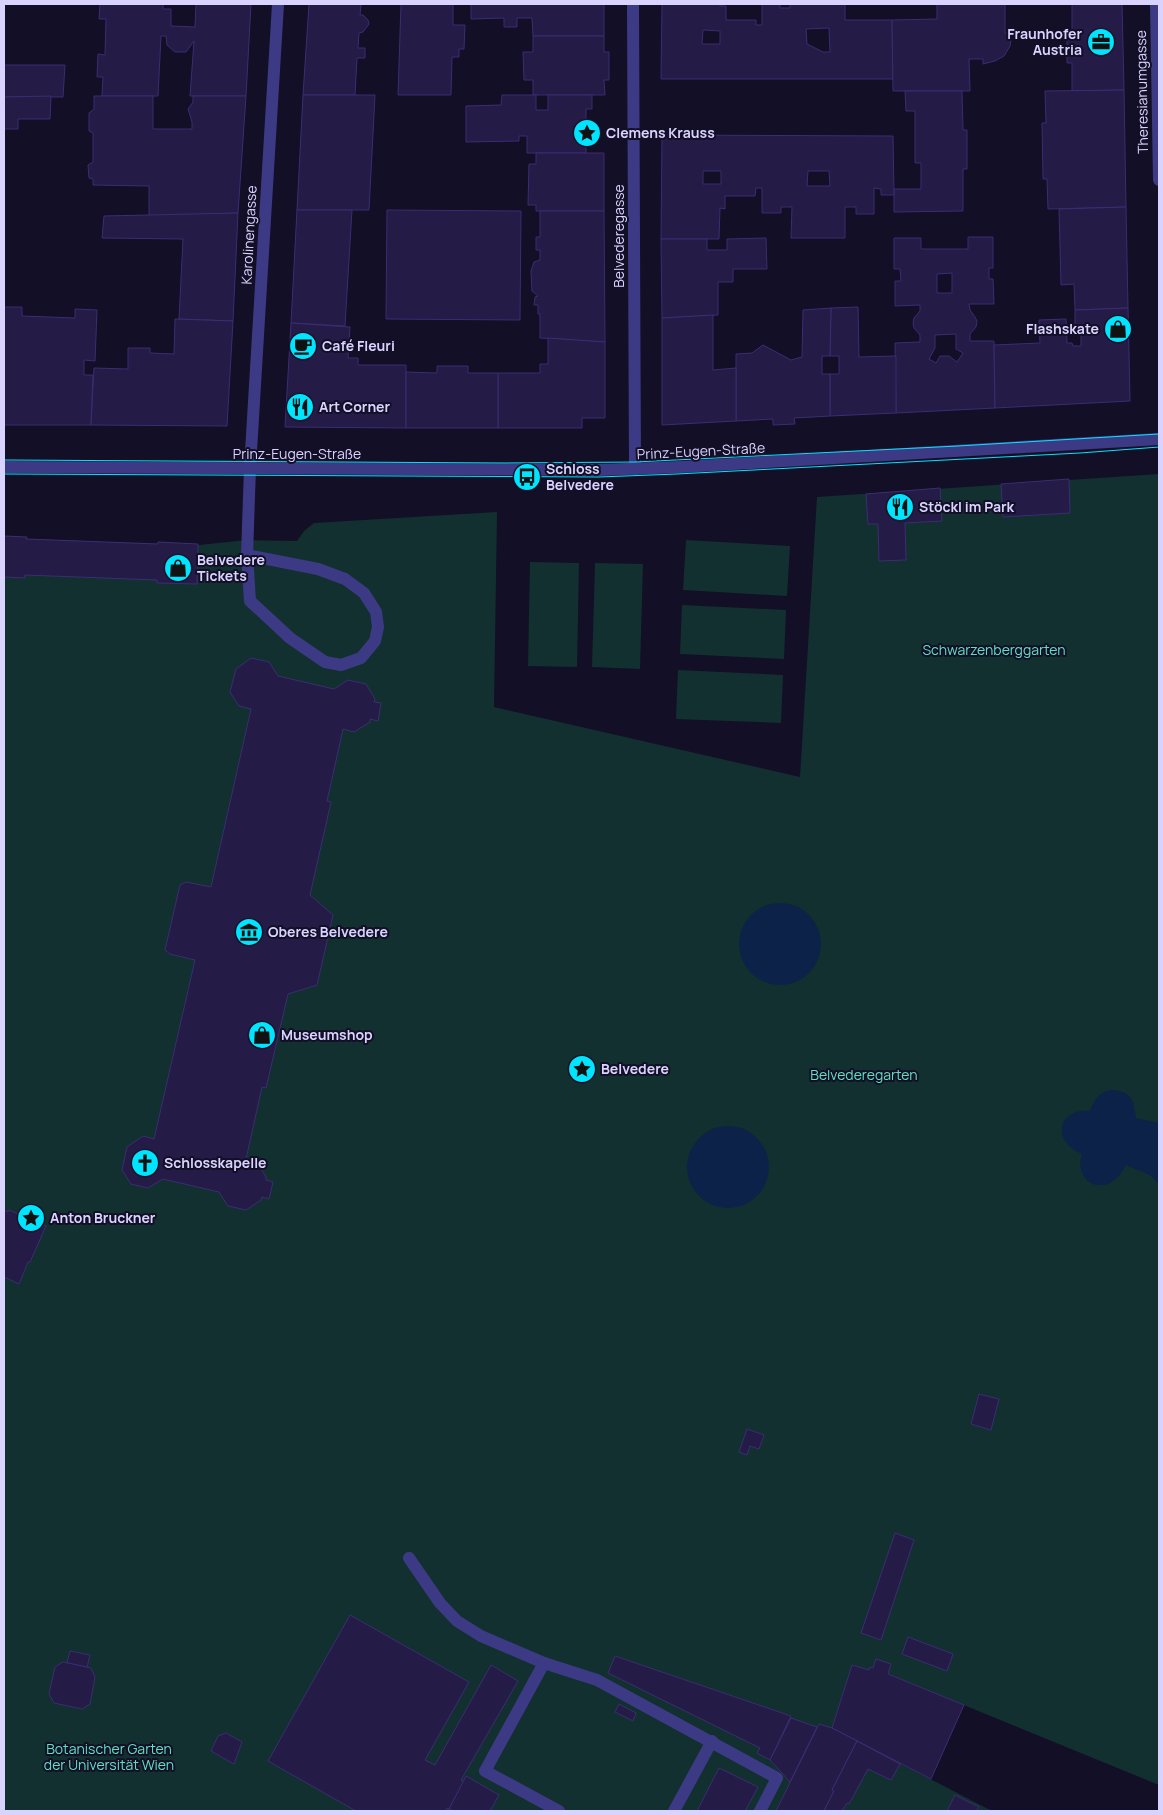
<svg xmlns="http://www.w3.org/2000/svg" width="1163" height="1815" font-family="Manrope,sans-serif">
<rect width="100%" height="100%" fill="#130f26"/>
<g fill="#12302f">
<path d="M1159,474V1785L888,1674L876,1659L873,1668L870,1667L869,1670L852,1665L832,1728L992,1811H4V536L27,537V539L158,544V542L199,545L247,540L297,541L304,531L314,523L497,512L494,707L800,777L817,497Z"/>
<path d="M686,540L790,546L787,596L683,590Z"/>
<path d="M530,562L579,563L577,667L528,666Z"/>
<path d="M595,563L643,564L640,669L592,667Z"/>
<path d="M682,605L786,610L784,659L680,654Z"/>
<path d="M678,670L783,675L781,723L676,719Z"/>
</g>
<g fill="#0c2248">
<circle cx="780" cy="944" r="41"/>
<path d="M1110,1090C1131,1090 1134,1100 1136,1118L1159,1123V1184L1150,1175L1126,1165C1122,1172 1118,1179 1110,1183C1090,1192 1075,1173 1082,1154C1050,1141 1058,1108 1090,1111C1094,1100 1098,1093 1110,1090Z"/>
<circle cx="728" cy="1167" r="41"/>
</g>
<g fill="#241b47" stroke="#3b2d73" fill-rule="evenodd">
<path d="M100,4H163V9H171V26L195,27L196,4H251L246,96H190L194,41L186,52H175L167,45L166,36H161L158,96H102L103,77H97L98,54L105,55L106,19H99Z"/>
<path d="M309,4H361L360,15H363L368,20L369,24L363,32L359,33L358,48H365V58H357L355,95H303Z"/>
<path d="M401,4H453V25H465L464,49H459V57H452L451,95H398Z"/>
<path d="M471,4H604V36H533L532,18H517V27H504V18L471,19Z"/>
<path d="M662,4H720V6H726V20H756V25H762V4H780V8H790V4H845V20H892L893,79H661ZM829,28L830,52H823L807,44L806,29ZM703,30L720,31V44H702Z"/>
<path d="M937,4H1005V33H1012L1010,46L1004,56L995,61L983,64V59H969L970,91H893L892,20L937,19Z"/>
<path d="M1072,4H1122L1124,90L1072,91V63H1067V33H1072Z"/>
<path d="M533,36H604V52H609V80H604L605,95H533V80H524L523,52H533Z"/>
<path d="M4,65H65L63,97H4Z"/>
<path d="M1124,90L1126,207L1048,209L1047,179H1043L1042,123H1046L1045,91Z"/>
<path d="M905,91H962L963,130H967V169H963V211L894,212V189H921V163H915V111H906Z"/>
<path d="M303,95H375L369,210H297Z"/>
<path d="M502,95H536V110H548V95H592V109H586V153H527V136H519V141L466,142V106L501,105Z"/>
<path d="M51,96L50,119H18V129H4V97Z"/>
<path d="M94,96H153V129H192V122L188,109L193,102V96H246L238,213L149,216V186L93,185V179L89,178L88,165L93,162V133L89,131V113L94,109Z"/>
<path d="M662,135L893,136L894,195H881V189L874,188V214H856V207H845V238H791L792,207H781V213H762V188H756L755,196H725V209L720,208L719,239H661ZM703,171H721V184H703ZM808,171H829L830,186H807Z"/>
<path d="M536,153H604V211H536V205H528L529,164H536Z"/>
<path d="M1126,207L1128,308L1075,310L1074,284L1061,285L1059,209Z"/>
<path d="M297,210H352L345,326L291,323Z"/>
<path d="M387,210L521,211L520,320L386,319Z"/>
<path d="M540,211H604L605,342L540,338V314H538V305H534L535,297L538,296L532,291L531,271L534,262L540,260V250H536V237H540Z"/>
<path d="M238,213L233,321L179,319L183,239L102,238L104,216Z"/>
<path d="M968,237H993V268H989V279H993L994,304H969L970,310L975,317L977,321L976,327L970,334V341H994L995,408L896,413L895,343L920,342V335L914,328L913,323L914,318L920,311V305L895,306V281H901L900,269H894V238H921V249H968ZM952,273V293H937V274ZM956,334V349L963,353L957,362L949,356H940L936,363L929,359L935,348V335Z"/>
<path d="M766,238L767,269H733V282H718V315L662,318L661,239H707V250H727V239Z"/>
<path d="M4,307H22V316L75,318V309L97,310L95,361L84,360V375H93L91,425H4Z"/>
<path d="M858,307L859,357L896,356V413L830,416V374H839V356H830L831,308Z"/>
<path d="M831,308L830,356H822V374H830V416L794,418L795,424L773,425V419L736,421V354L752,353L763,345L791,360L802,357L803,310Z"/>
<path d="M1128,308L1130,401L995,408L994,345L1040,343L1039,320L1066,319L1067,343H1072L1073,346H1081V332H1075V310Z"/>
<path d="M713,315V370L736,368V421L662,425V318Z"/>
<path d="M175,319L233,321L227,426L91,425L94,368L128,369V348H150V353L174,354Z"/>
<path d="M291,323L350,327L348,358H358V365H406V428L285,427Z"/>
<path d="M548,338L605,342V418H582V428H498V373H540V364H548Z"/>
<path d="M437,366H468V373H498V428H406V372L437,373Z"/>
<path d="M1069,479L1070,513L1003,517L1001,484Z"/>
<path d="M940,488L942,521L905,523L906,560L879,561L878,524H868L866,494Z"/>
<path d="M4,536L27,537L26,539L158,544V542L198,544L197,584L157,583V580L25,575V578L4,577Z"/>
<path d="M251,658L269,662L278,676L334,689L348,680L366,684L375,699L374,702L381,703L378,721L370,719V722L354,732L343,729L327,801L331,802L310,895L333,915L317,985L288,994L266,1088L262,1087L246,1159L257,1162L266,1177V1180L273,1182L269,1199L262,1197L261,1200L246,1210L228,1206L219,1192L163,1179L148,1188L131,1184L122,1170L127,1147L143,1136L154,1139L195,960L170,954L165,950L180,885L186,882L211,887L251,709L239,706L230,692L236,669Z"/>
<path d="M4,1210L8,1212L9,1210L46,1226L30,1262H28L19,1284L4,1277Z"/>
<path d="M979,1394L999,1399L991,1430L971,1424Z"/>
<path d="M747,1429L764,1435L759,1449L750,1446L747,1455L739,1452Z"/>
<path d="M895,1533L914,1540L881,1640L861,1633Z"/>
<path d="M350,1615L469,1682L425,1760L435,1765L491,1665L518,1681L461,1780L464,1782L449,1809L447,1808L445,1811H356L268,1761Z"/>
<path d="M908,1637L953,1654L947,1671L902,1654Z"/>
<path d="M70,1651L90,1655L87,1667L67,1663Z"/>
<path d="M615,1656L791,1716L770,1760L757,1753L760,1748L608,1673Z"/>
<path d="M876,1659L891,1664L888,1674L964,1705L931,1779L832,1728L852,1665L869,1670L870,1667L873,1668Z"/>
<path d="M63,1662L91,1668L95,1677L90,1704L82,1709L54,1703L49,1694L55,1667Z"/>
<path d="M619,1704L636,1713L633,1721L615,1712Z"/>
<path d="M791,1718L817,1727L790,1782L770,1760Z"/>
<path d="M819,1724L832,1728L857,1741L832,1790L834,1791L824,1811H776Z"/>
<path d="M226,1733L242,1742L234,1764L211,1751L218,1736Z"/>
<path d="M857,1741L900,1764L891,1780L868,1769L849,1804L847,1803L842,1811H824L834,1791L832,1790Z"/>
<path d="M719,1768L758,1787L745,1811H697Z"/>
<path d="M466,1776L499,1795L490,1811H454L449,1809Z"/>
<path d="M955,1795L979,1807L976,1811H947Z"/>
</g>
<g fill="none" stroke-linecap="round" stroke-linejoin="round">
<g stroke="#3d3a85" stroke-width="12">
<path d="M247,555L318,569L345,579L364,593L376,612L378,627L375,641L361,658L341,665L325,662L290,638L250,601Z"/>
<path d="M247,555L250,468"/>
<path d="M409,1558L440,1603L457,1621L481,1636L544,1663L597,1680L777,1778L760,1811"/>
<path d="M544,1663L485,1771L559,1811"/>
<path d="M674,1811L712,1741"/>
</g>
<g stroke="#3d3a85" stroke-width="12">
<path d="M633,4L635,469"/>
<path d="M1156,4L1159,180"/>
<path d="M250,468L278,4"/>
</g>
<path stroke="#3d3a85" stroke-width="12" d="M4,467L599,470L681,467L1159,439"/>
<g stroke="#00e5ff" stroke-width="1">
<path d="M4,460L504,463L635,462L958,446L1159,434"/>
<path d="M4,474L599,477L677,474L1080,453L1159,447"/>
</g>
</g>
<defs>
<g id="office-disc" transform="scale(1.4375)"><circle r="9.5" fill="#00e5ff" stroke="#130f26"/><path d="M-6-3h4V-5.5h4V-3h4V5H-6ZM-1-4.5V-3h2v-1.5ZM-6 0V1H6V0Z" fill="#111"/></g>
<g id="sight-disc" transform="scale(1.4375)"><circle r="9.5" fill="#00e5ff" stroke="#130f26"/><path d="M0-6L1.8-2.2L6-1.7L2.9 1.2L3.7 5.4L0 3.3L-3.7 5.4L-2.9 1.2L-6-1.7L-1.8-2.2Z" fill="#111"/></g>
<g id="shop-disc" transform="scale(1.4375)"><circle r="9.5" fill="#00e5ff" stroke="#130f26"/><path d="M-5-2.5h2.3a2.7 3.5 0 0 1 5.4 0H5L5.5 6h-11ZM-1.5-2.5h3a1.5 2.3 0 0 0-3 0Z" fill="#111"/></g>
<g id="cafe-disc" transform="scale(1.4375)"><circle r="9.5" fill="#00e5ff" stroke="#130f26"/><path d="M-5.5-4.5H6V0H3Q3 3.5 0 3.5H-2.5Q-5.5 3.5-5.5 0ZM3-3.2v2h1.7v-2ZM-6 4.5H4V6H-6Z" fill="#111"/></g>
<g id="restaurant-disc" transform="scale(1.4375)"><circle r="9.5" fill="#00e5ff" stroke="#130f26"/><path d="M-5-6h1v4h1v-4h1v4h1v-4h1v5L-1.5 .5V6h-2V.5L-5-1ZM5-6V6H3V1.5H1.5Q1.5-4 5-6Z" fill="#111"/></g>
<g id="bus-disc" transform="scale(1.4375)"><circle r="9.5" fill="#00e5ff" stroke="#130f26"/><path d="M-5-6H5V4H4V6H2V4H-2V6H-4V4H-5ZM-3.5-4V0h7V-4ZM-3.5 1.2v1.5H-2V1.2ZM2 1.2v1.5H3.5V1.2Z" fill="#111"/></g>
<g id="museum-disc" transform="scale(1.4375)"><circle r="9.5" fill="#00e5ff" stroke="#130f26"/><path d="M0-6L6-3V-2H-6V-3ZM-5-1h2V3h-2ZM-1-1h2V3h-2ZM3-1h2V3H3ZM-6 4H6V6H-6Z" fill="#111"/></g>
<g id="church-disc" transform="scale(1.4375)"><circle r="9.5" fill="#00e5ff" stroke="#130f26"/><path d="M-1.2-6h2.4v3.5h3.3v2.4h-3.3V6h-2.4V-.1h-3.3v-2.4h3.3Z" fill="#111"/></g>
</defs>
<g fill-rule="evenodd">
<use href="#office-disc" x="1101" y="42"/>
<use href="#sight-disc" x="587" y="133"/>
<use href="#shop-disc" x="1118" y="329"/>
<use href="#cafe-disc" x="303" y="346"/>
<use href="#restaurant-disc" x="300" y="407"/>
<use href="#bus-disc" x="527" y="477"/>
<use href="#restaurant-disc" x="900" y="507"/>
<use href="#shop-disc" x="178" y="568"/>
<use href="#museum-disc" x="249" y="932"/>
<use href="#shop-disc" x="262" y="1035"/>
<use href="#sight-disc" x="582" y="1069"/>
<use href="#church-disc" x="145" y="1163"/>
<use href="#sight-disc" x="31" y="1218"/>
</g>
<g text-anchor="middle" stroke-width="4" stroke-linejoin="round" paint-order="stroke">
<g font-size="14" font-weight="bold" fill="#d9d4ff" stroke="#130f26" text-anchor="start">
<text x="1082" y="39" text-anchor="end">Fraunhofer<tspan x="1082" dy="16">Austria</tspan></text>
<text x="606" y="138">Clemens Krauss</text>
<text x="1099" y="334" text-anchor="end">Flashskate</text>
<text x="322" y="351">Café Fleuri</text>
<text x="319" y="412">Art Corner</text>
<text x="546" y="474">Schloss<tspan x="546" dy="16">Belvedere</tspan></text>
<text x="919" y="512">Stöckl im Park</text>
<text x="197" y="565">Belvedere<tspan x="197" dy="16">Tickets</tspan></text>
<text x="268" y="937">Oberes Belvedere</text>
<text x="281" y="1040">Museumshop</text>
<text x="601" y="1074">Belvedere</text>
<text x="164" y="1168">Schlosskapelle</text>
<text x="50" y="1223">Anton Bruckner</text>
</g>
<g font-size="14" fill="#d9d4ff" stroke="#130f26">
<text transform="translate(1142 92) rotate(-91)" y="5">Theresianumgasse</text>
<text transform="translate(249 235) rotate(-87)" y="5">Karolinengasse</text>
<text transform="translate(619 236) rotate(-90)" y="5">Belvederegasse</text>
<text transform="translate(701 451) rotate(-3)" y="5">Prinz-Eugen-Straße</text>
<text x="297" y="459">Prinz-Eugen-Straße</text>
</g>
<g font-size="14" fill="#5fe0c0" stroke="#130f26">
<text x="994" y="655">Schwarzenberggarten</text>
<text x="864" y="1080">Belvederegarten</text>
<text x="109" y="1754">Botanischer Garten<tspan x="109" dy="16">der Universität Wien</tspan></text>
</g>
</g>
<rect width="1163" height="1815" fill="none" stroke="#d9d4ff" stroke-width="10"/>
</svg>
